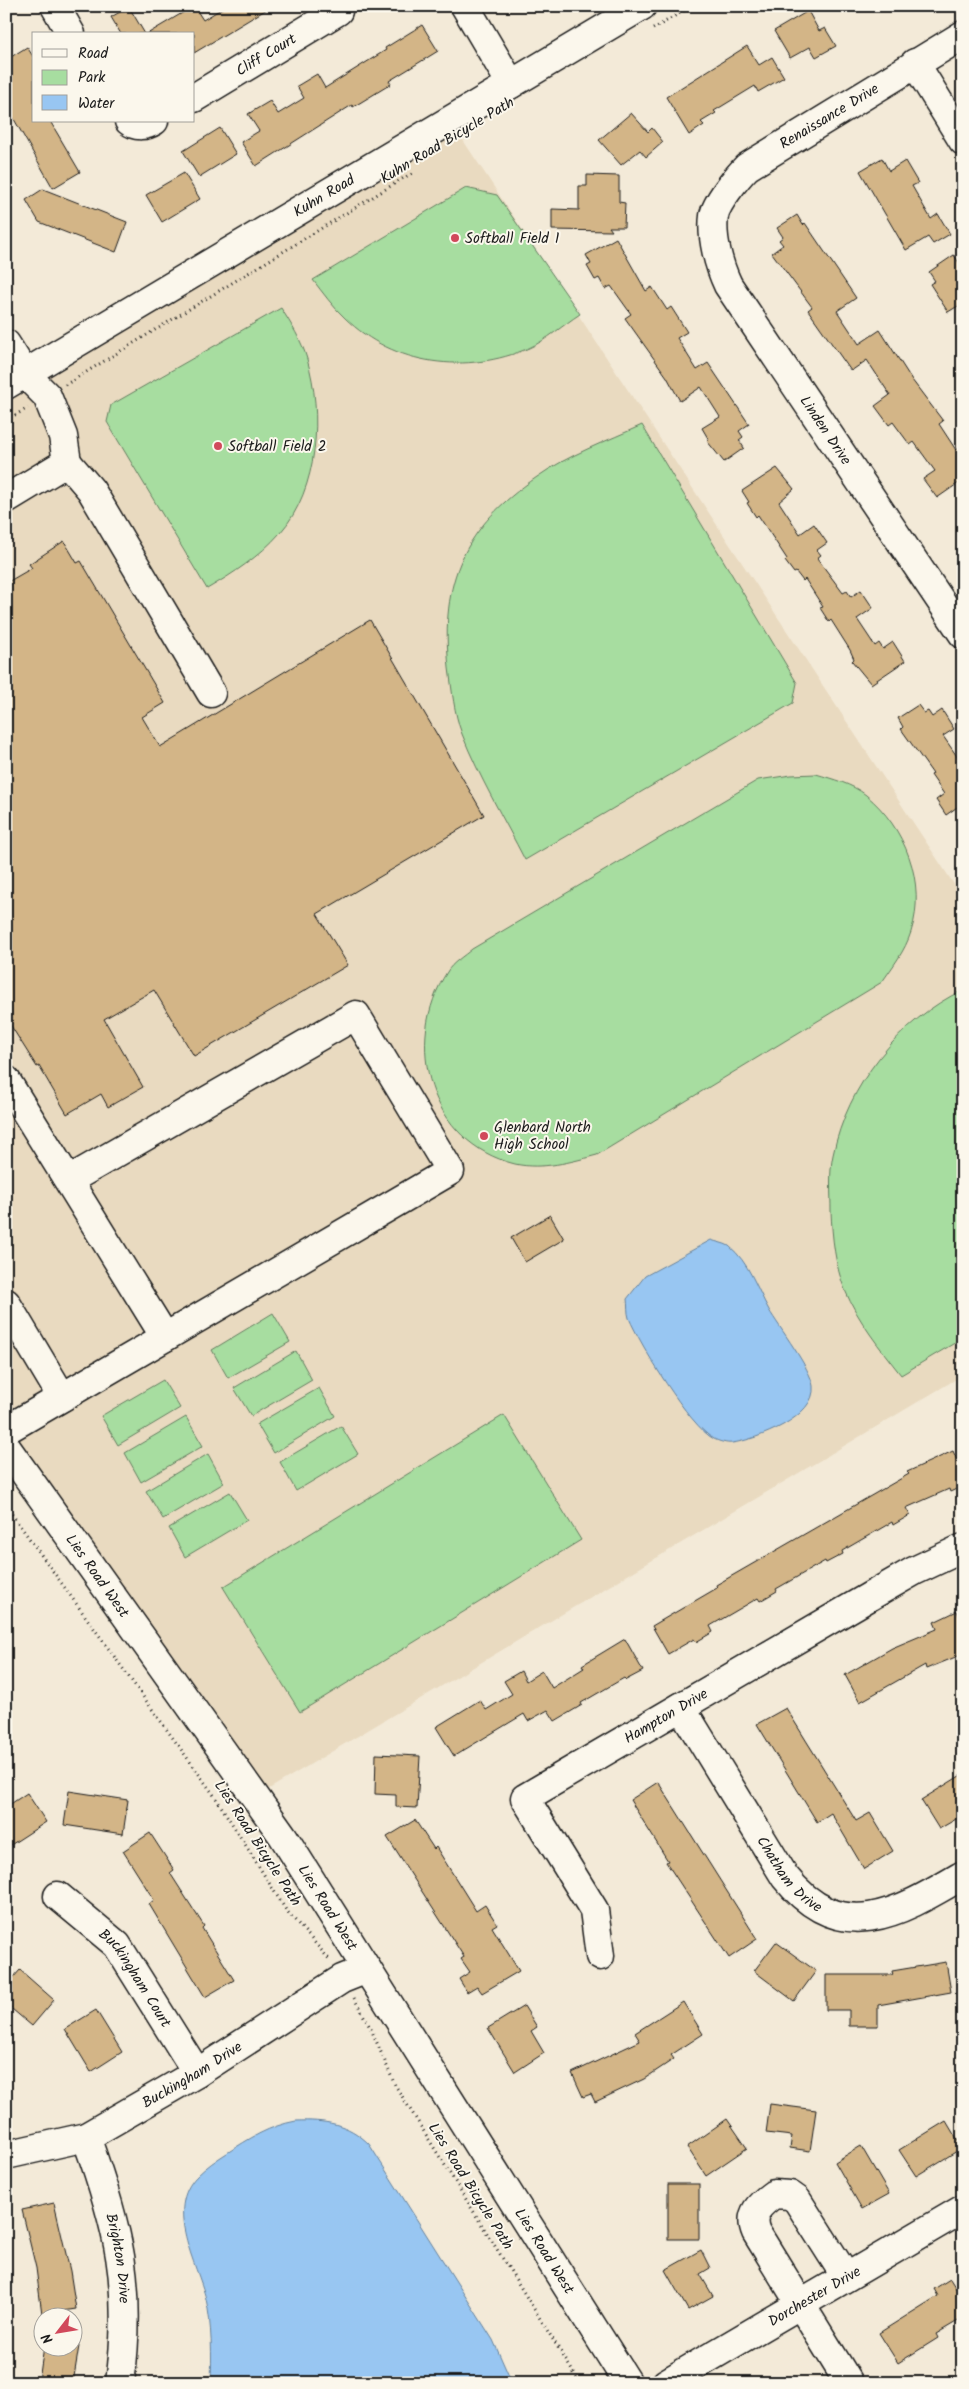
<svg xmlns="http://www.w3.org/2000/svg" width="969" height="2389" font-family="Kalam,sans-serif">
<rect width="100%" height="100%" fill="#f3ead8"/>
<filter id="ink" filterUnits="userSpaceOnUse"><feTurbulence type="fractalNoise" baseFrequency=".02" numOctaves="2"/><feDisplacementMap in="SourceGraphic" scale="10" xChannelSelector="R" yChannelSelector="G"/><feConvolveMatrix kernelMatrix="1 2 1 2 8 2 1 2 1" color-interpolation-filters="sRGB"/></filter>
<g filter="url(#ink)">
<path fill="#e9dac0" d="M455,128L963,898V1375L264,1792L6,1430V397Z"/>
<g fill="#a7dda0" stroke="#627c5e">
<path d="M466,188L497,195L580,314C563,325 547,340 529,348C467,375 394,366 345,318C333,307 323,293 313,280Z"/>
<path d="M281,308C291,324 302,341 307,359C323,413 319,489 280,533C259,557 234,573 207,589L107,422L111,405Z"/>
<path d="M642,425L797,683L793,703L525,860C504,819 479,777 462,734C454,713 452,690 449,668C440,580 464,527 537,477C568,455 607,441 642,425Z"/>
<path d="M816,774C833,779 852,784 866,795C905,827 927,883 911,932C905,951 893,966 882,982L597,1155C571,1162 542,1170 515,1164C429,1143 402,1042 447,972C452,963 464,956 472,949L758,780L791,775Z"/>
<path d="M963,990V1338L901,1375C880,1348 858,1321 845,1290C835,1266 832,1237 831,1211C831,1193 829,1173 833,1155C847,1086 899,1020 963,990Z"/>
<path d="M273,1313L290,1342L228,1378L212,1350Z"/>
<path d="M296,1351L312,1380L251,1416L234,1388Z"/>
<path d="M163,1380L180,1408L118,1445L101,1416Z"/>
<path d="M319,1388L335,1416L274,1453L257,1424Z"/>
<path d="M504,1415L581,1540L300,1712L223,1587Z"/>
<path d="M186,1417L203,1446L141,1482L125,1453Z"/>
<path d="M341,1426L358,1454L296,1491L280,1462Z"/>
<path d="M208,1454L224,1483L163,1519L146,1491Z"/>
<path d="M230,1492L247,1520L185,1557L169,1528Z"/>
</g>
<g fill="#98c6f2" stroke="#66829c">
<path d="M711,1240C716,1242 724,1243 729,1246C749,1262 757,1289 769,1310C779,1327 811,1369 813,1386C817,1417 756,1440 732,1443C727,1444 718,1441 714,1439C689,1426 640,1344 629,1318C627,1312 628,1305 627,1299L645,1276Z"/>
<path d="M296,2121C324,2120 348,2123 369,2144L493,2340L512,2383H211C212,2356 212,2325 206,2299C197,2263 164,2209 197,2176C206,2167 216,2160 227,2153C250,2138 269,2126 296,2121Z"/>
</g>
<g fill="#d3b587" stroke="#1c1c1c">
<path d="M194,6L203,20L226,6H272L194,53V34H147Z"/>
<path d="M129,7L145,34H121L111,17Z"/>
<path d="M808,11L819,31L825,28L836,46L816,57L810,47L790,58L774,31Z"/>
<path d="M422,25L438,51L389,81L391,84L353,107L352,105L256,166L241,142L259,131L248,114L270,101L278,114L304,98L297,86L317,74L325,88L386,50L385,48Z"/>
<path d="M747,46L759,65L772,57L784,77L758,92L755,86L714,111L716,113L701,122L704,125L689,135L666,97Z"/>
<path d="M27,47L34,58V121H50L80,172L53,188L6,105V60Z"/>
<path d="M631,113L648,132L652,128L663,142L646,157L640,150L621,165L599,140Z"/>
<path d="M220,128L236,154L199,177L183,151Z"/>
<path d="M882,158L889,171L905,161L918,183L912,186L931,219L938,214L950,234L933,244L928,237L906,250L860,171Z"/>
<path d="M184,173L200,199L162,222L146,195Z"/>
<path d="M587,175L619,176V202L625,203L624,227H609L612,231L552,230V209L579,210V186H587Z"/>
<path d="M43,189L127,222L116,252L39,222L26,200Z"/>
<path d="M797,215L803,225L805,223L856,298L837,311L859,344L880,330L912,380L943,421L939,424L956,450L963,446V480L937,498L923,479L935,471L914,442L910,445L893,422L889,425L875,406L890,395L867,360L851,371L808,310L812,307L772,253L783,245L779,240L783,237L777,228Z"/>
<path d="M616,238L646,291L652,287L667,310L671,307L687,332L677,338L697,370L708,363L749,424L739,431L743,437L739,440L744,448L724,462L707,441L709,440L702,428L720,417L701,387L680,401L667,377L625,318L631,314L611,286L605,289L599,278L595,280L587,266L591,264L586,255Z"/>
<path d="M954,255L963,269V303L948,312L930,284L935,281L929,272Z"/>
<path d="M777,468L794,489L779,502L800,534L814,524L827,543L817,550L821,555L817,558L843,593L847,591L851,597L861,590L873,608L857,619L875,646L879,643L883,649L893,642L905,661L871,684L852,661L854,659L850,650L831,620L829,622L820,608L823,607L805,579L803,581L796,572L794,573L785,561L787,559L758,515L756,517L747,503L749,502L742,491Z"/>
<path d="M64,541L77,563L81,561L165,703L142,717L160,747L370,620L484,815L317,914L348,965L194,1056L154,990L104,1019L143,1087L108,1107L101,1094L67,1114L39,1066L37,1067L6,1018V583L32,568L29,564Z"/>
<path d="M918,705L924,713L928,711L932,717L942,710L954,729L943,736L963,765V803L946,815L936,800L944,794L931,775L933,774L901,729L903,727L898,718Z"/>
<path d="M550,1215L564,1239L525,1262L511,1238Z"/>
<path d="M953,1451L963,1473V1486L950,1492L949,1489L906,1508L910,1515L893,1525L892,1522L842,1551L843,1554L826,1563L825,1561L776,1589L777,1591L760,1601L758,1598L710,1626L713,1632L696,1642L694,1639L668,1654L652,1626L717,1588L716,1585L909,1474L907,1472Z"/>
<path d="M957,1611L963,1625V1654L926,1669L925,1665L860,1702L845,1675L892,1648L937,1629L934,1622Z"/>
<path d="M625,1639L643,1671L626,1680L624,1678L581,1703L582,1705L555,1721L548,1710L528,1721L524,1714L454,1756L436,1727L480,1700L486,1710L512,1694L504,1681L521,1671L526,1681L542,1671L552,1688L584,1668L582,1665Z"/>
<path d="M786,1708L856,1821L870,1813L893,1851L864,1869L831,1813L817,1822L757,1724Z"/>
<path d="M376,1754L420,1756L417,1808L396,1807V1795L375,1794Z"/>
<path d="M963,1774V1815L939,1829L921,1800Z"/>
<path d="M658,1782L757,1939L729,1958L666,1862L668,1861L630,1800Z"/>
<path d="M69,1791L128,1800L123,1834L64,1825Z"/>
<path d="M27,1793L46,1822L6,1848V1807Z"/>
<path d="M415,1820L434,1849L436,1847L476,1911L485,1905L497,1924L492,1927L519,1971L482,1993L477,1986L467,1992L459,1979L470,1972L461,1959L464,1957L387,1837Z"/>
<path d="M150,1833L174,1870L170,1873L204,1926L202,1928L234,1980L205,1997L149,1904L154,1900L123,1851Z"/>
<path d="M776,1942L816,1971L794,2001L754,1971Z"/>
<path d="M946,1962L951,1992L878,2005V2026H849V2010H826V1975H893L892,1971Z"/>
<path d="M20,1970L54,2000L32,2026L6,2004V1986Z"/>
<path d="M683,2002L703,2034L671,2055L674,2059L644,2079L595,2102L591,2094L583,2097L572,2073L640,2041L635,2033Z"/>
<path d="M524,2006L537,2027L531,2031L544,2053L515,2072L488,2028Z"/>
<path d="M96,2010L122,2052L91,2072L65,2029Z"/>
<path d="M770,2104L816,2110L810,2151L790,2148L792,2136L766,2133Z"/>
<path d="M727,2119L747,2148L706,2176L687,2147Z"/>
<path d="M946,2121L962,2148L916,2176L899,2150Z"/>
<path d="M861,2146L889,2194L862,2209L835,2162Z"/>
<rect x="668" y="2184" width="31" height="55"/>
<path d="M54,2203L70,2271L76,2309L42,2314L36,2268L22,2210Z"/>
<path d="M701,2250L710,2268L700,2274L713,2296L688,2310L665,2270Z"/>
<path d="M950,2279L957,2290L963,2287V2318L936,2334L938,2338L898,2363L879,2333L938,2296L934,2289Z"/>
<path d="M44,2346H79L73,2383L39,2381Z"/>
</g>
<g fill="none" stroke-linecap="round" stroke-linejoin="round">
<g stroke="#1c1c1c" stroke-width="31">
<g id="minor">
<path d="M55,6L71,34"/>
<path d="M465,6L511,84"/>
<path id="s1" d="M963,35L747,167C737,177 716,203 714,216C711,238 719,266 728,285L963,634"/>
<path d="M915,63L963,141"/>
<path id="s2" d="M194,98L338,11"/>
<path d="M129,121C136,127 146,126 154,121"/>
<path d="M6,344L25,374L47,396L63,436L67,462L6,499"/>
<path id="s3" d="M6,385L642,6"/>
<path d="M67,462L91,490L211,693"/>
<path d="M6,1080L165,1337"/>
<path d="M6,1303L62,1397"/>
<path d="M6,1430L450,1171L356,1015L69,1180"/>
<path id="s4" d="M6,1447L283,1836L628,2383"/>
<path id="s5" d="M681,1707L785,1877C842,1948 900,1912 963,1875"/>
<path id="s6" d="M58,1896L117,1945L197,2073"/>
<path id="s7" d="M600,1956L594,1910L525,1798L874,1594L914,1571L963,1548"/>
<path id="s8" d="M86,2137C119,2228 133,2286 120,2383"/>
<path id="s9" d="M6,2155L86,2137L197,2073L342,1979L367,1969"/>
<path d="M846,2277L797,2200L790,2195L774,2194C760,2204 748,2214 756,2232L849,2383"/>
<path id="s10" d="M666,2383L963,2209"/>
</g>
</g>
<g stroke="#1c1c1c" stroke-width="3" stroke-dasharray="1 4" stroke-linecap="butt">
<path d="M653,29L692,6"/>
<path d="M65,385L412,173"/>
<path d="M6,420L28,408"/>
<path d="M6,1506L216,1798L286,1910L329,1959"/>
<path d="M354,1998L371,2029L395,2085L580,2383"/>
</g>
<use href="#minor" stroke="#fbf7ec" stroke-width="28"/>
</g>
</g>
<g fill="#d1495b" stroke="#fbf7ec" stroke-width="2">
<circle cx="455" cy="238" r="5"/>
<circle cx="218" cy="446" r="5"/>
<circle cx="484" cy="1136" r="5"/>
</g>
<g text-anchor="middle" stroke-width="4" stroke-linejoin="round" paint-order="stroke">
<g font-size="15" fill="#1c1c1c" stroke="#fbf7ec">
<text dy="5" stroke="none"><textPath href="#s2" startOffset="84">Cliff Court</textPath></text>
<text transform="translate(829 116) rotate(-31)" y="5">Renaissance Drive</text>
<text transform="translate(447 140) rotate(-31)" y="5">Kuhn Road Bicycle Path</text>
<text dy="5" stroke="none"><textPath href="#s3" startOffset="370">Kuhn Road</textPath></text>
<text dy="5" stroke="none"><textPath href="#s1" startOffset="559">Linden Drive</textPath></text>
<text dy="5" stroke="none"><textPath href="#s4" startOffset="158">Lies Road West</textPath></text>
<text dy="5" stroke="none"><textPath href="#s7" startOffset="341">Hampton Drive</textPath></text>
<text transform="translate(258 1843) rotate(57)" y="5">Lies Road Bicycle Path</text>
<text dy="5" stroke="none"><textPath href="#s5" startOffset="200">Chatham Drive</textPath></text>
<text dy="5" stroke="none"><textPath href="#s4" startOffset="562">Lies Road West</textPath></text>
<text dy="5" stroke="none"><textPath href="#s6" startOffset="114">Buckingham Court</textPath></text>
<text dy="5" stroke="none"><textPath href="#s9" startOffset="205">Buckingham Drive</textPath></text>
<text transform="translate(471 2186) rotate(58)" y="5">Lies Road Bicycle Path</text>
<text dy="5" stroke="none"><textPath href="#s4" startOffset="968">Lies Road West</textPath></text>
<text dy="5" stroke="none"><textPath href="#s8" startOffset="126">Brighton Drive</textPath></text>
<text dy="5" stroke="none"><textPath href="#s10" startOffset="172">Dorchester Drive</textPath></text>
</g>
<g font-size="15" fill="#1c1c1c" stroke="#fbf7ec" text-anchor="start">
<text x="465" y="243">Softball Field 1</text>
<text x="228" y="451">Softball Field 2</text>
<text x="494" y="1132">Glenbard North<tspan x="494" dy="17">High School</tspan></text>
</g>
</g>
<rect width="969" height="2389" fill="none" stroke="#fbf7ec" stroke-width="25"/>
<rect x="12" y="12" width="944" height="2364" fill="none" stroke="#1c1c1c" stroke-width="2" filter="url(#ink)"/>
<rect x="32" y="32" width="162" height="90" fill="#fbf7ec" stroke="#a29f99"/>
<rect x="42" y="49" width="25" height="8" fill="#fbf7ec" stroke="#a29f99"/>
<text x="78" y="58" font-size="15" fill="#1c1c1c">Road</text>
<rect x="42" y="70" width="25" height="15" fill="#a7dda0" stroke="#a29f99"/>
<text x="78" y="82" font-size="15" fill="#1c1c1c">Park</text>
<rect x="42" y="95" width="25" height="15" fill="#98c6f2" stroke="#a29f99"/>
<text x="78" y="108" font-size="15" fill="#1c1c1c">Water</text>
<g transform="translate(58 2332) rotate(239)"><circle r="24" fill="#fbf7ec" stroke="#a29f99"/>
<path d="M0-4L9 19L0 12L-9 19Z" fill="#d1495b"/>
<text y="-8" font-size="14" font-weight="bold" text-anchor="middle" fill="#1c1c1c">N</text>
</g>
</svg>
